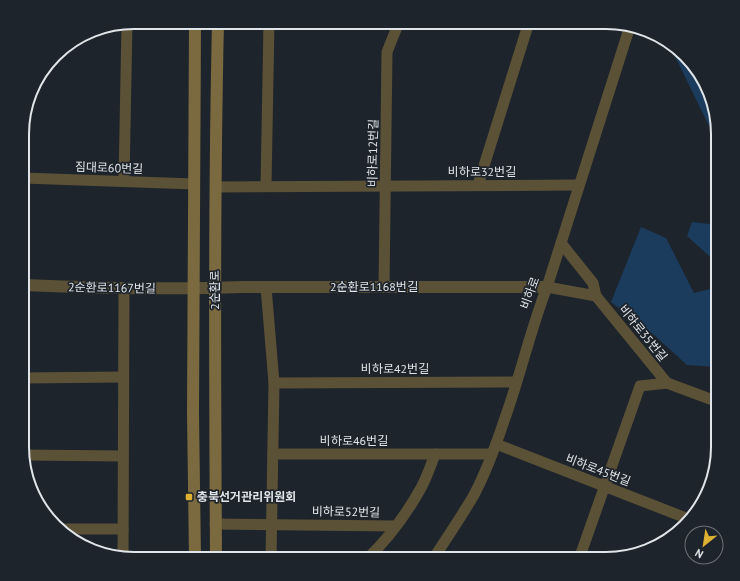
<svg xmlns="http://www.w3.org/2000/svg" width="740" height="581" font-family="'PT Sans','Noto Sans KR',sans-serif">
<rect width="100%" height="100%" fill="#1e242b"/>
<g fill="#1b3c5c">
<path d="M676,47L680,50L709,91L718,138L709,126L672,50Z"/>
<path d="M692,222L718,225V264L687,236Z"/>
<path d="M641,227L666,238L694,293L718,287V367L687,365L654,335L611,302Z"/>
</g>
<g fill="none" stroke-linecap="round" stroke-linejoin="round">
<g stroke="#5b5136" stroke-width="11">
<path d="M23,178L194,184"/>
<path d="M124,181L127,23"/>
<path d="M478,185L529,22"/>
<path d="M266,186L269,22"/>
<path d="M216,187L579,185"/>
<path d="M561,243L593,283L596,296"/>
<path d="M266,287L274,383L271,559"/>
<path d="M384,287L387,52L399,22"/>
<path d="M547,287L596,296L667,383L718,402"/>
<path d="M22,378L123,377"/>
<path d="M274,383L516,382"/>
<path d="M496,444L691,520"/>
<path d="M273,454H491"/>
<path d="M22,455L123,456"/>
<path d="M215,524L395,526"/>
<path d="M58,529H123"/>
<path d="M123,558L124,289"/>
<path d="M367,559C388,539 407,513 421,488C427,477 431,465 435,454"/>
<path d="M433,559C447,538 461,517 474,495C486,472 496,445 504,421C520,377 530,331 547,287L630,26"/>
<path d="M579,559L640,386L667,383"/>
</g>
<path stroke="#5b5136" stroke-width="12" d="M23,285C96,288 169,290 242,287H547"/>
<g stroke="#7b6a3f" stroke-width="12">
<path d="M195,22L193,413L195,559"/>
<path d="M216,559C215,380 214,201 218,22"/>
</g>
</g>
<rect fill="#ddb233" stroke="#1e242b" stroke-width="1.5" x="185" y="493" width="8" height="8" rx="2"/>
<g text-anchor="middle" stroke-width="3.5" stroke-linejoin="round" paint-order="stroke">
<g font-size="12" fill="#e0e5e9" stroke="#1e242b">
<text transform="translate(373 153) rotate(-89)" y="4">비하로12번길</text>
<text transform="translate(109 168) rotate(2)" y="4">짐대로60번길</text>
<text x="482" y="176">비하로32번길</text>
<text x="374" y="291">2순환로1168번길</text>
<text transform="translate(112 288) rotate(1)" y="4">2순환로1167번길</text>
<text transform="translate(215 290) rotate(-90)" y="4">2순환로</text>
<text transform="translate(530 293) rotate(-70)" y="4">비하로</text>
<text transform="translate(643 333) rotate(51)" y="4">비하로35번길</text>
<text x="395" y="373">비하로42번길</text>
<text x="354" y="445">비하로46번길</text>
<text transform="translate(598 470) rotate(21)" y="4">비하로45번길</text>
<text transform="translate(346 512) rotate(1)" y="4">비하로52번길</text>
</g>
<g font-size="12" font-weight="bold" fill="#e0e5e9" stroke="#1e242b" text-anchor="start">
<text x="197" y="501">충북선거관리위원회</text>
</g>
</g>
<path d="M0 0H740V581H0ZM134 29H606A105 105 0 0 1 711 134V447A105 105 0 0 1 606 552H134A105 105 0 0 1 29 447V134A105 105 0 0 1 134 29Z" fill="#1e242b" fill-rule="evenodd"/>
<path fill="none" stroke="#e0e5e9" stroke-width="2" d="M134 29H606A105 105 0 0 1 711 134V447A105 105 0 0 1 606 552H134A105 105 0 0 1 29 447V134A105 105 0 0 1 134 29Z"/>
<g transform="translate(704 545) rotate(210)"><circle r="19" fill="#1e242b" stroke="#6c7177"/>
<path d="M0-3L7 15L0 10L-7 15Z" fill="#ddb233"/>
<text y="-6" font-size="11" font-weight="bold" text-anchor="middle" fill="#e0e5e9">N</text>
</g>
</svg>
